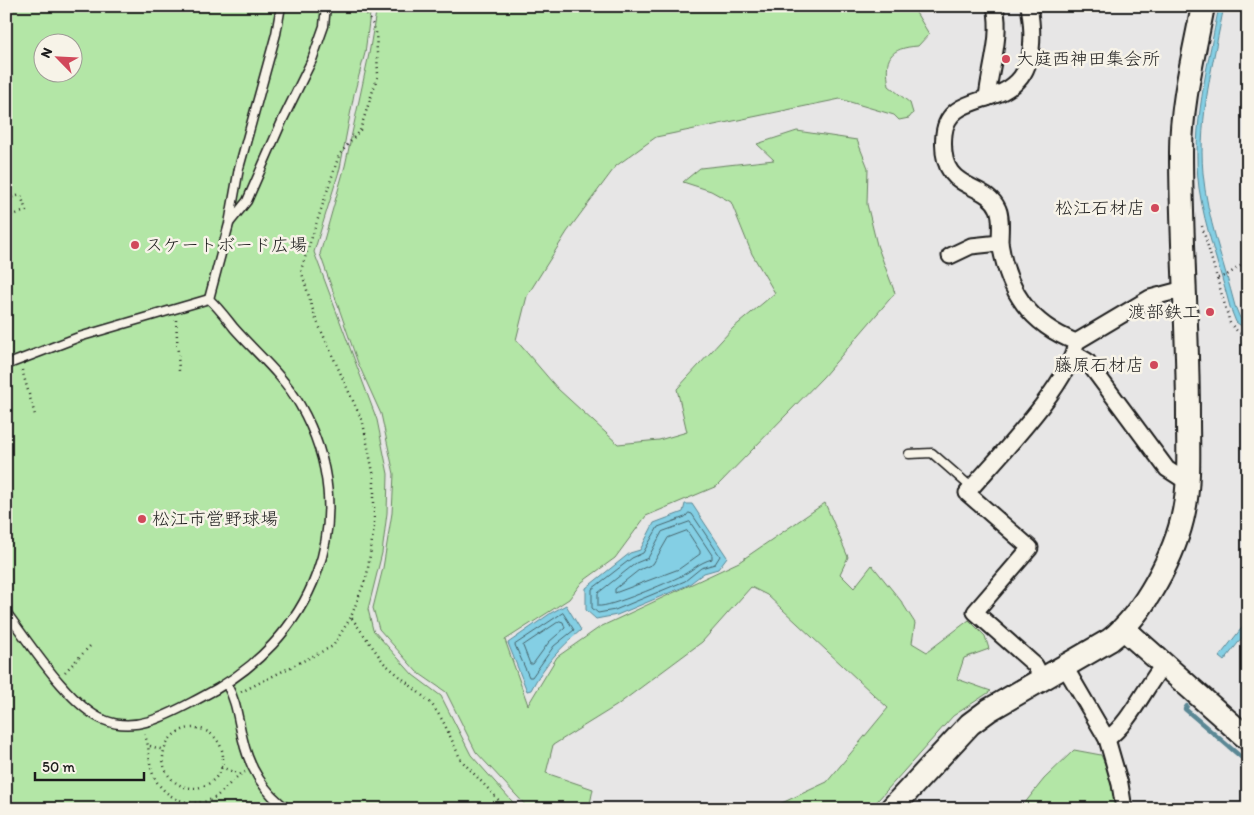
<svg xmlns="http://www.w3.org/2000/svg" width="1254" height="815" font-family="Itim,'Klee One',sans-serif">
<rect width="100%" height="100%" fill="#e7e6e6"/>
<filter id="ink" filterUnits="userSpaceOnUse"><feTurbulence type="fractalNoise" baseFrequency=".02" numOctaves="2"/><feDisplacementMap in="SourceGraphic" scale="10" xChannelSelector="R" yChannelSelector="G"/><feConvolveMatrix kernelMatrix="1 2 1 2 8 2 1 2 1" color-interpolation-filters="sRGB"/></filter>
<g filter="url(#ink)">
<g fill="#b3e6a6" stroke="#688161" fill-rule="evenodd">
<path d="M6,6H371L365,53L354,94L340,168L314,252L377,420L388,474L387,513L382,553L368,609L373,630L413,675L441,696L471,755L519,809H6ZM42,42H72V72H42Z"/>
<path d="M377,6H912L929,34L918,46C889,48 884,58 889,86L910,103L913,113L909,118L899,120L894,115L840,99L656,137L616,166L567,232L527,296L516,340L558,389L618,444L659,440L687,432L677,389L733,328L775,293L752,254L731,202L711,191L683,182L700,168L774,160L757,144L797,131L857,140L868,168L867,204L877,245L895,293L823,377L717,486L646,516L615,558L582,582L569,599L505,640L528,705L557,657L600,627L739,562L825,503L848,557L840,574L854,588L872,565L901,601L915,623L912,643L927,652L969,620L985,636L989,649L964,658L957,679L991,691L953,716L870,809H769L827,782L888,708L767,595L751,587L702,642L616,706L553,745L546,773L593,789L589,809H529L476,752L446,692L417,672L379,629L373,608L383,568L392,513L394,474L381,414L358,363L320,254L345,166L369,54Z"/>
<path d="M1074,750L1101,755L1108,771L1117,809H1020L1044,779Z"/>
</g>
<g fill="#84cfe4" stroke="#5a8794">
<path d="M1219,6H1224C1214,60 1198,118 1203,173C1207,218 1224,263 1235,306L1240,318L1248,325V331L1236,322L1230,307C1220,268 1205,229 1199,188C1191,128 1208,65 1219,6Z"/>
<path d="M685,504H692L727,557L718,569L704,573L688,585L617,615L596,619L586,610V588L630,553L640,550L654,523L683,512Z"/>
<path d="M566,605L581,630C560,648 544,665 531,690L527,691L508,643L551,613Z"/>
<path d="M1248,620V630L1224,661L1219,657Z"/>
</g>
<g fill="none" stroke-linecap="round" stroke-linejoin="round">
<g stroke="#46646c" stroke-width="1">
<path d="M689,513L692,514L720,556L715,564L701,568L685,581L615,610L598,613L592,608V589L632,558L643,553L658,527L685,517Z"/>
<path d="M690,522L712,555V559C698,563 693,570 681,576C669,582 609,608 598,606V593L636,563L648,558L662,532Z"/>
<path d="M687,531L700,551V554L679,569L615,593V589L639,570L653,564L668,538Z"/>
<path d="M563,613L574,630L554,646L532,677H529L515,645Z"/>
<path d="M560,621L563,622L565,628L549,642L533,664H530L523,646Z"/>
</g>
<path stroke="#5a8794" stroke-width="4.5" d="M1187,706L1185,709L1248,763"/>
<g stroke="#1c1c1c" stroke-width="11">
<g id="lane">
<path d="M230,222L247,201L283,119L312,60L324,26L326,6"/>
<path d="M209,299L229,224L239,168L276,34L281,6"/>
<path d="M6,365L79,337L209,299"/>
<path d="M909,454L932,453L972,488"/>
<path d="M6,612C28,641 70,707 104,720C137,734 171,713 200,698C313,642 365,519 300,405C283,375 256,353 234,328C226,318 219,308 209,299"/>
<path d="M227,685C237,702 238,721 243,740C249,767 265,794 288,809"/>
</g>
</g>
<g stroke="#1c1c1c" stroke-width="19">
<g id="street">
<path d="M987,98C990,67 1002,38 995,6"/>
<path d="M1000,243C1008,291 1029,324 1076,342L1150,298L1184,289"/>
<path d="M950,256L971,246L1000,243C1000,232 1002,218 998,209C985,179 938,195 944,134C950,76 1050,129 1029,6"/>
<path d="M1075,354L1087,361L1167,469L1187,482"/>
<path d="M1065,667L1107,739L1120,784L1124,809"/>
<path d="M1043,680L1035,665L975,612L1030,548L967,493C996,459 1071,383 1076,342"/>
<path d="M1107,739C1130,723 1145,687 1164,664"/>
</g>
</g>
<g stroke="#1c1c1c" stroke-width="26">
<g id="secondary">
<path d="M1124,629L1248,739"/>
<path d="M891,809L970,724L989,710L1110,640C1144,614 1176,553 1184,511C1190,481 1188,448 1188,417C1188,329 1181,240 1181,152C1181,103 1194,54 1203,6"/>
</g>
</g>
<g stroke="#1c1c1c" stroke-width="2.5" stroke-dasharray="1 4" stroke-linecap="butt">
<path d="M362,6L376,30L378,75L360,130L339,155L301,270L315,317L363,423L374,477V527L367,575L351,617L384,663L431,703L443,721L461,760L507,809"/>
<path d="M6,206L12,204L10,198L21,195L26,211L6,217"/>
<path d="M1202,226L1230,323L1239,333L1248,337"/>
<path d="M1218,278L1227,275L1248,261"/>
<path d="M176,320L179,371"/>
<path d="M22,370L35,415"/>
<path d="M65,672L90,646"/>
<path d="M241,692L333,646L351,617"/>
<circle cx="193" cy="758" r="30"/>
<path d="M144,734C150,746 148,755 151,768C157,794 187,811 212,799C225,792 233,777 245,772"/>
<path d="M150,746L164,750"/>
<path d="M221,767L239,774"/>
</g>
<use href="#lane" stroke="#f7f3e8" stroke-width="8"/>
<use href="#street" stroke="#f7f3e8" stroke-width="15"/>
<use href="#secondary" stroke="#f7f3e8" stroke-width="22"/>
</g>
</g>
<g fill="#d1495b" stroke="#f7f3e8" stroke-width="2">
<circle cx="1006" cy="59" r="5"/>
<circle cx="1155" cy="208" r="5"/>
<circle cx="135" cy="245" r="5"/>
<circle cx="1210" cy="312" r="5"/>
<circle cx="1154" cy="365" r="5"/>
<circle cx="142" cy="519" r="5"/>
</g>
<g text-anchor="middle" stroke-width="5" stroke-linejoin="round" paint-order="stroke">
<g font-size="18" fill="#1c1c1c" stroke="#f7f3e8" text-anchor="start">
<text x="1016" y="65">大庭西神田集会所</text>
<text x="1145" y="214" text-anchor="end">松江石材店</text>
<text x="145" y="251">スケートボード広場</text>
<text x="1200" y="318" text-anchor="end">渡部鉄工</text>
<text x="1144" y="371" text-anchor="end">藤原石材店</text>
<text x="152" y="525">松江市営野球場</text>
</g>
</g>
<rect width="1254" height="815" fill="none" stroke="#f7f3e8" stroke-width="25"/>
<rect x="12" y="12" width="1229" height="790" fill="none" stroke="#1c1c1c" stroke-width="2" filter="url(#ink)"/>
<g transform="translate(58 58) rotate(294)"><circle r="24" fill="#f7f3e8" stroke="#9f9d96"/>
<path d="M0-4L9 19L0 12L-9 19Z" fill="#d1495b"/>
<text y="-8" font-size="14" font-weight="bold" text-anchor="middle" fill="#1c1c1c">N</text>
</g>
<path d="M35 772v8h109v-8" fill="none" stroke="#1c1c1c" stroke-width="2.5"/>
<text x="42" y="772" font-size="15" fill="#1c1c1c" stroke="#f7f3e8" stroke-width="4" paint-order="stroke">50 m</text>
</svg>
